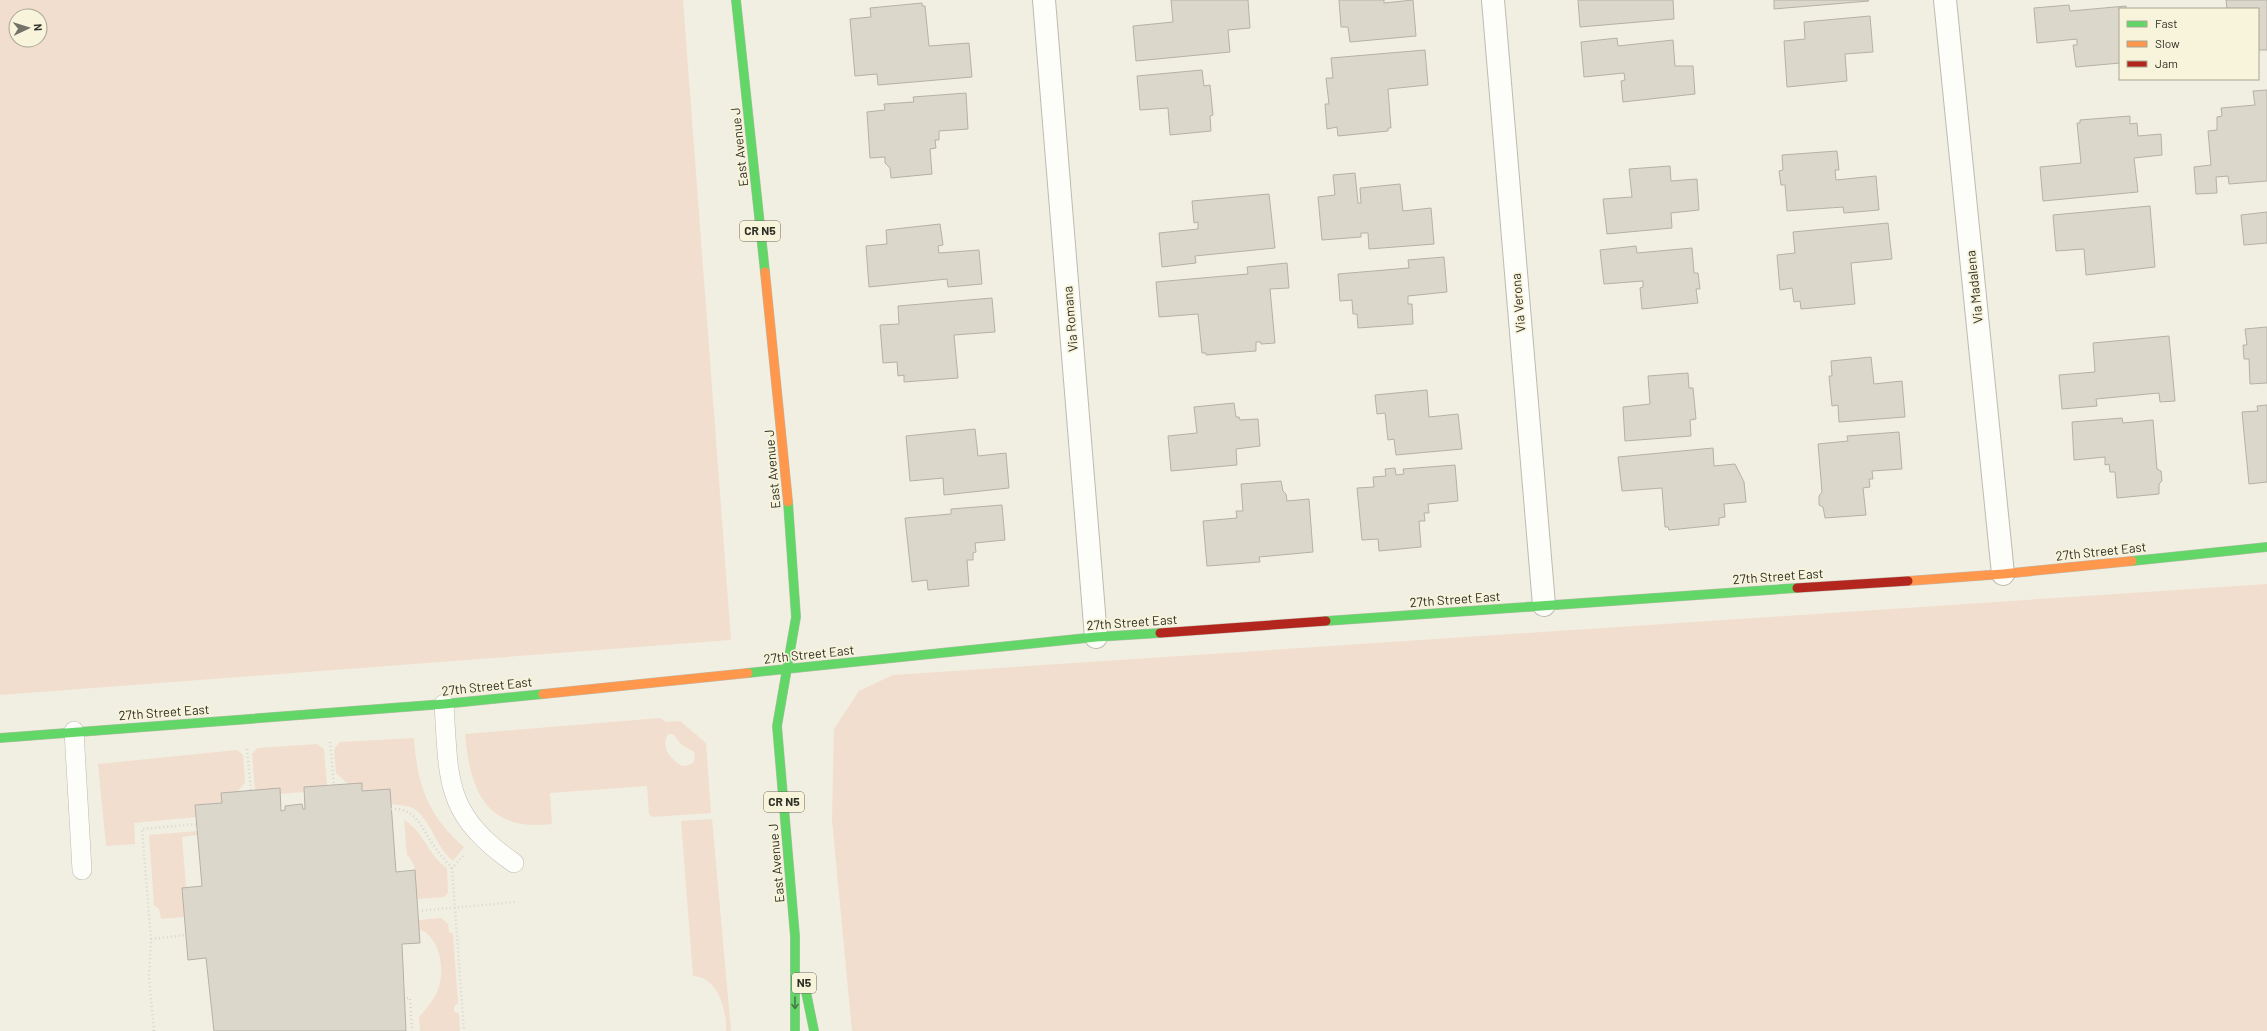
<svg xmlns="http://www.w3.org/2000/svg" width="2267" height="1031" font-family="Barlow,sans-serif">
<rect width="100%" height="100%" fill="#f1efe1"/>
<g fill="#f2dece" fill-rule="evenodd">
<path d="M0,0H683L731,640L0,695ZM16,16H40V40H16Z"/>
<path d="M2267,584V1031H852L832,820L834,729L859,691L893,675Z"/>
<path d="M660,718L666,722L680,721L706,743L711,813L652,817L649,814L647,786L550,793L552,824C486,832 470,791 465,734ZM668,734H673L682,745L694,752C697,762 692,766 682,766C671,759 660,748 668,734Z"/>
<path d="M414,738C417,785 428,816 464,847L453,861C435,845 432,824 417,811C409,804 400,806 391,804C381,802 371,795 362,791V783L348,784L336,773L334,749L340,742Z"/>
<path d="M317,744L324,749L327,785L304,787V792L280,794L255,790L252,754L257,748Z"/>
<path d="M237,750L243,755L245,782L237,792L222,793V803L195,805L196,817L134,823L135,844L106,846L98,764Z"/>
<path d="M712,819L731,1031H726C727,1010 718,977 693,976L681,821Z"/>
<path d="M404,820C424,831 428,856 447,868L448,893L444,897L417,899C416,885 418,864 407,855Z"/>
<path d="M197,831V835L182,837L186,887L183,888L184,917L161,919L159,909L154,905L149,835Z"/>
<path d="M441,918L448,924L449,932L453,934L458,1003L454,1007V1011L459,1014L460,1031H420L419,1017C426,1009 433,1001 437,992C446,972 441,937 419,929V920Z"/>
</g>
<g fill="#dcd7cb" stroke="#b5b1a8">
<path d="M1171,0H1248L1250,28L1228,30L1230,52L1136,61L1133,26L1173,22Z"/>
<path d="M1339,0H1384V3L1413,0L1416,36L1350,42L1348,27H1341Z"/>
<path d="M1578,0H1673L1674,19L1580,27Z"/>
<path d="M1774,0H1868L1869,1L1774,9Z"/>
<path d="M2226,0H2267V50H2258V9H2227Z"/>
<path d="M922,3V6H925L929,46L969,43L972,77L878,85L877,74L855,76L850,19L871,17L870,8Z"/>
<path d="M2069,5L2070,11L2126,6V9H2120V63L2076,67L2073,45H2077V39L2037,43L2034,8Z"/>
<path d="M1870,16L1873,52L1845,54L1847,81L1787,87L1784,41L1805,39L1804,22Z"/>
<path d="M1617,38L1618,46L1673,40L1675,66H1693L1695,94L1623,102L1621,81L1625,80L1624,73L1584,77L1581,42Z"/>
<path d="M1425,50L1428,85L1388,89L1391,128H1388V131L1338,136L1337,127L1327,129L1325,104H1329L1326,78H1333L1331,58Z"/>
<path d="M1202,70L1204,86L1210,85L1213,115L1210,116L1211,131L1170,135L1168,108L1140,110L1137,76Z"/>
<path d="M2267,90V181L2229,184L2228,176L2216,177L2217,193L2196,194L2194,167L2211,165L2208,131L2217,130V117L2222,116L2221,108L2255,105L2253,91Z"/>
<path d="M966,93L968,129L939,131V140H935L936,148L930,149L932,174L891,178L890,168L885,163V157L870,158L867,112L885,110L884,104L914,102L913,97Z"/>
<path d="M2130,116V124L2137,123L2138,136L2161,134L2162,155L2134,158L2138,192L2043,201L2040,167L2081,163L2077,123H2080V120Z"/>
<path d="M1837,151L1839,170H1835L1836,180L1876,176L1879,210L1844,213L1843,207L1787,211L1785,185H1781L1779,171L1783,170L1782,155Z"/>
<path d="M1670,166L1671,181L1697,179L1699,210L1671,213L1672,228L1607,234L1603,199L1632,197L1629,169Z"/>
<path d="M1355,173L1358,203H1361L1360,188L1400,184L1403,211L1431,208L1434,244L1369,249L1368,233H1361V237L1322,240L1318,197L1335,195L1333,175Z"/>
<path d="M1269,194L1275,248L1195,256L1196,263L1162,267L1159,233L1198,229V222L1194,223L1192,201Z"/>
<path d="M2150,206L2155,267L2086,275L2084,249L2056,251L2053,215Z"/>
<path d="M2267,212V243L2244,245L2241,215Z"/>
<path d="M1888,223L1892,259L1851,263L1855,304L1801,309L1800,301L1794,302L1792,288L1780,290L1777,255L1795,253L1793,232Z"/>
<path d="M940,224L943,245L938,246L939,253L979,250L982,284L948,287L947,279L869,287L866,246L887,244L886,230Z"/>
<path d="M1636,246L1637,253L1692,248L1694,273H1698L1700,289H1696L1698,303L1642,309L1640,288L1643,287V281L1604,284L1600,250Z"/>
<path d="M1444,257L1447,292L1408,296V304H1412L1413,324L1358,328L1357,314H1353L1352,300L1340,301L1338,274L1409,268L1408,260Z"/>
<path d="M1287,263L1289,288L1270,289L1275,343L1261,344V342H1256V351L1206,355V353H1202L1198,314L1159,317L1156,282L1248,274L1247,267Z"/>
<path d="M992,298L995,332L954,335L958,378L904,382V375L898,376L897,362L883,363L880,325L899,324L898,306Z"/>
<path d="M2267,327V383L2250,384L2249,359H2244L2243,345H2247L2245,329Z"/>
<path d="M2169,336L2175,401L2160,402L2159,393L2096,399L2097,406L2062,409L2059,375L2095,372L2093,343Z"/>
<path d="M1871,357L1874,384L1902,381L1905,417L1839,422L1838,405L1832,406L1829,376H1832L1831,361Z"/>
<path d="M1688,373L1689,388H1693L1696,419L1690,420L1691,436L1625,441L1623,407L1650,404L1648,376Z"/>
<path d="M1427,390L1429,417L1458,414L1462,449L1396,455L1394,439L1388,440L1385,413L1377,414L1375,395Z"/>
<path d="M1234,403L1236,417H1239L1240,420L1258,419L1260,446L1236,449L1237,465L1171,471L1168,436L1197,433L1194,407Z"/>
<path d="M2267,405V482L2249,484L2242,412L2258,411L2257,406Z"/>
<path d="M2122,418L2123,423L2153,420L2157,469L2161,471L2162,481L2159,484V494L2117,498L2115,472H2110L2109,464L2105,465V457L2074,460L2072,422Z"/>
<path d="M975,429L978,456L1006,453L1009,488L944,495L943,478L910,481L906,436Z"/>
<path d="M1899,432L1902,469L1872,471L1873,479H1869L1870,487L1863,488L1866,515L1825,518L1823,507L1819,505V496L1822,492L1818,444L1848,441L1847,436Z"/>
<path d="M1713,448L1714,466L1735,464L1744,482L1746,502L1724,504L1725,517L1719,518V525L1669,530L1668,527H1665L1662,488L1622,491L1618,457Z"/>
<path d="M1455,465L1458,501L1428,504L1429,513H1424L1425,521H1419L1421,547L1379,551L1378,539L1362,540L1357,488L1374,487L1373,477L1386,476L1385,469L1395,468L1396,475L1404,474L1403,469Z"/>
<path d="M1281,481L1283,491L1286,494L1287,501L1309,499L1313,552L1259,557L1260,562L1207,566L1203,521L1237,518L1236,511H1243L1241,484Z"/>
<path d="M1002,505L1005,540L975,543L976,552L973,553V560H967L969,586L928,590L927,580L912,582L905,518L951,514V509Z"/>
<path d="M362,783V791L390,789L396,872L415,870L420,943L402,944L406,1031H214L206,958L188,960L182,888L202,886L195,805L222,803L221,793L280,788L281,811L285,810V806L302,804L303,809H305L304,787Z"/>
</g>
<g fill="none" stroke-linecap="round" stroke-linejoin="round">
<g stroke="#bdbbb1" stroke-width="20">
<g id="lane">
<path d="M444,704C449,781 444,814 514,863"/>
<path d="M74,731L82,870"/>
</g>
</g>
<g stroke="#bdbbb1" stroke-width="24">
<g id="street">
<path d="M1044,0L1096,637"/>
<path d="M1493,0L1544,605"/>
<path d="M1945,0L2003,574"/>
</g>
</g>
<g stroke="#bdbbb1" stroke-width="10">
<g id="fast">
<path d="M736,0L765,272"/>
<path d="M788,502L796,617L777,726L795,936V1031"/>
<path d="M2132,561L2267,547"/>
<path d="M1326,621L1797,588"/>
<path d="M748,673L1096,637L1160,633"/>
<path d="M0,738L444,704L543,694"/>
<path d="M804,982L814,1031"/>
</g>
</g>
<g stroke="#bdbbb1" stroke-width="10">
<g id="slow">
<path d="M765,272L788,502"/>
<path d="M1908,581L2003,574L2132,561"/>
<path d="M543,694L748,673"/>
</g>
</g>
<g stroke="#bdbbb1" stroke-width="10">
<g id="jam">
<path d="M1797,588L1908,581"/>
<path d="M1160,633L1326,621"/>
</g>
</g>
<g stroke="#d7d6d3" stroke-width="2.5" stroke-dasharray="1 3" stroke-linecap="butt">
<path d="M330,742L334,785"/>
<path d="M247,749L251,791"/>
<path d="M391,809C416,807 422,829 434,846C439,854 446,861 452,868"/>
<path d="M463,856L452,868L464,1031"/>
<path d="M418,911L516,902"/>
<path d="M151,939L186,935"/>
<path d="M403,998H410L412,1031"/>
<path d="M154,1031L149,977L151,939L142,829L197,824"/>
</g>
<use href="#lane" stroke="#fdfdfa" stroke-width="19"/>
<use href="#street" stroke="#fdfdfa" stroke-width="22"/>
<use href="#fast" stroke="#63d668" stroke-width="9"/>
<use href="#slow" stroke="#ff974d" stroke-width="9"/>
<use href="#jam" stroke="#b3261e" stroke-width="9"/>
</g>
<defs><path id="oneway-shaft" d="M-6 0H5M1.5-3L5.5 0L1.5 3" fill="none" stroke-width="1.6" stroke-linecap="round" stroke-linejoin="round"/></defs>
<use stroke="#487b44" href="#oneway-shaft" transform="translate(795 1003) rotate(90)"/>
<g text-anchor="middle" stroke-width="3.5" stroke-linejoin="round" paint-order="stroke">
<g fill="#f7f4db" stroke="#6c6b5d" stroke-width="1">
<rect x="740" y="221" width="40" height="20" rx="3"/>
<rect x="764" y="792" width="40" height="20" rx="3"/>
<rect x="792" y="973" width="24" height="20" rx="3"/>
</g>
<g font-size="12" font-weight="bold" fill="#313027">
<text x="760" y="235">CR N5</text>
<text x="784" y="806">CR N5</text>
<text x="804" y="987">N5</text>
</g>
<g font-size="13" fill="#313027" stroke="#f7f4db">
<text transform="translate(739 147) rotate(-96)" y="5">East Avenue J</text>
<text transform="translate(1974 287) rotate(-96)" y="5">Via Madalena</text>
<text transform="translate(1518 303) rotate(-95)" y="5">Via Verona</text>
<text transform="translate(1070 319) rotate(-95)" y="5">Via Romana</text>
<text transform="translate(772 469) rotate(-95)" y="5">East Avenue J</text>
<text transform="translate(2101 551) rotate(-6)" y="5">27th Street East</text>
<text transform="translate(1778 576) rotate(-4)" y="5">27th Street East</text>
<text transform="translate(1455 599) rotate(-4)" y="5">27th Street East</text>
<text transform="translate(1132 622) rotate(-4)" y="5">27th Street East</text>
<text transform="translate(809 654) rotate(-6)" y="5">27th Street East</text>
<text transform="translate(487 686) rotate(-6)" y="5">27th Street East</text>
<text transform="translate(164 712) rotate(-4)" y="5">27th Street East</text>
<text transform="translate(776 863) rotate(-95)" y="5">East Avenue J</text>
</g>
</g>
<rect x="2119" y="8" width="140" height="72" fill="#f7f4db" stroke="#a8a693"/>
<rect x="2127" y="21" width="20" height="6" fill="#63d668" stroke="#a8a693"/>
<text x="2155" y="28" font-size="12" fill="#313027">Fast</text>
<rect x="2127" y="41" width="20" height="6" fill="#ff974d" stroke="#a8a693"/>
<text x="2155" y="48" font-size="12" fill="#313027">Slow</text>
<rect x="2127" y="61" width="20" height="6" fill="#b3261e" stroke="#a8a693"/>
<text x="2155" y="68" font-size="12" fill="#313027">Jam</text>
<g transform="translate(28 28) rotate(86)"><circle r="19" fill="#f7f4db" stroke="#a8a693"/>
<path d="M0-3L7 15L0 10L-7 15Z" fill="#747368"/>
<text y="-6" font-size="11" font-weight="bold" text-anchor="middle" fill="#313027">N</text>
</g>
</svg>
